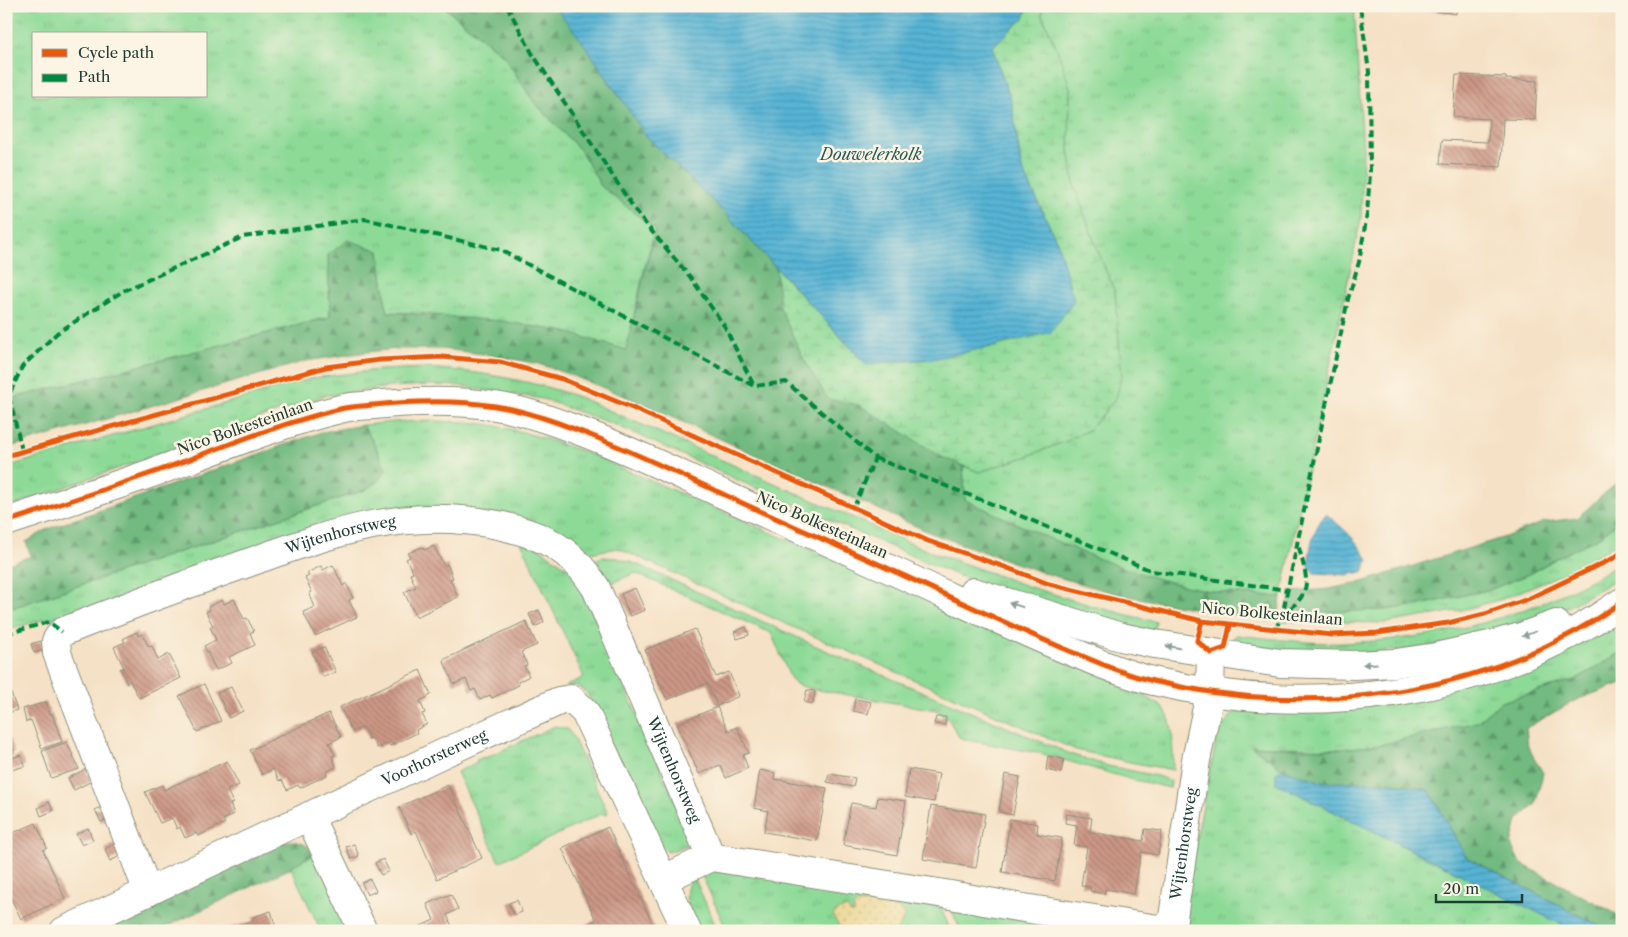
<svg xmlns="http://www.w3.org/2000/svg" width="1628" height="937" font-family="'Libre Caslon Text',serif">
<defs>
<pattern id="grass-tufts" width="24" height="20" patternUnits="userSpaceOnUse" patternTransform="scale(1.25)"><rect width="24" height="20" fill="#8dda97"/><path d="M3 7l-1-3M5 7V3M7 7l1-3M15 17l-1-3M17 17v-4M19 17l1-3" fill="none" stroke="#79bc83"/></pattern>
<pattern id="forest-firs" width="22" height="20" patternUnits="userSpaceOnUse" patternTransform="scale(1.25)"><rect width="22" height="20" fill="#72ba80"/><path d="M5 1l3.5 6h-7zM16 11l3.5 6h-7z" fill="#5d986a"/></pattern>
<pattern id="wetland-marsh" width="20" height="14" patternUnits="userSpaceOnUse" patternTransform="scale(1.25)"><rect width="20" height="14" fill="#8dda97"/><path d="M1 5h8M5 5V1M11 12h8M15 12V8" fill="none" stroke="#79bc83"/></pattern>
<pattern id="sand-dots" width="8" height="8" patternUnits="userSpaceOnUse" patternTransform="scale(1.25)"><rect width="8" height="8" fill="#eeda9e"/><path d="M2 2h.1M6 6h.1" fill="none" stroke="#ccbc89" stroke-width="1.8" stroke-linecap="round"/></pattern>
<pattern id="water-rules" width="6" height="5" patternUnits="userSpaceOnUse" patternTransform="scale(1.25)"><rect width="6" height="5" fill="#57b4d5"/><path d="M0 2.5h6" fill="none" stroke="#4794ae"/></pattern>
<pattern id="building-back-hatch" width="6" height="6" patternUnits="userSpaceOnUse" patternTransform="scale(1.25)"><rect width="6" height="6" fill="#cd9785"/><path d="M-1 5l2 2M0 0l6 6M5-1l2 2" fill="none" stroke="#a67c6e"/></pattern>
</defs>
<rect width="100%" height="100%" fill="#fcf5e5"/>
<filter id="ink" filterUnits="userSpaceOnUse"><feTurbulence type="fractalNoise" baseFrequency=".02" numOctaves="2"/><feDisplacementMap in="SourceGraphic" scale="10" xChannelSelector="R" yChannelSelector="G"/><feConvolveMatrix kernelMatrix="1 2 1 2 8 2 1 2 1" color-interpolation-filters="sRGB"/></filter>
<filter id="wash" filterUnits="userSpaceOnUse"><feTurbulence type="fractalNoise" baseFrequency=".0096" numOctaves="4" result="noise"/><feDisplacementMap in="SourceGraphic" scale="20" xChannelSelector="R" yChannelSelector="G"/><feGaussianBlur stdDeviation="1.12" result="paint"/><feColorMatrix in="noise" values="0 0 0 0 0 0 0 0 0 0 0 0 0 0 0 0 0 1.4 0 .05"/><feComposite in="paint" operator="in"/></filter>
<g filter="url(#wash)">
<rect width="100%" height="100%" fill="#f5e1c5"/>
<g fill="url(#grass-tufts)" stroke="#568c66" fill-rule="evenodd">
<path d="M6,6H443L504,56L534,102L581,151L601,186L655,229L645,266L626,350L565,332L420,313L387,312L379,251L328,255L330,317L6,400ZM34,34H206V96H34Z"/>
<path d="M1043,6H1354L1363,150L1361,219L1281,597C1256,595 1229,594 1204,590C1120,574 1042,535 965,500L963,466L979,472L1022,458L1067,441L1091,428L1116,398L1117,326L1115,292L1097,249L1074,185L1069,149L1070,88L1057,49L1042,15Z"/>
<path d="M424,368C477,371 530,380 581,398L926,550L1030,587L1096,607L1156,622L1154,633L1061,609L956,575L740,481L616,425L543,399L460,386L431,385L389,387L323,396L6,508V467L312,378L378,370Z"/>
<path d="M435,421C449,422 463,421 477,423C517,428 554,441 592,455L1088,670C1102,676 1156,699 1164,709C1176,725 1172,751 1173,770L1130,762L1076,750L786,624L618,548L589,553L552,529L501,515L419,507L66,616L45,619L6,630V610L365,490L386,470L376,447L363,425L394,422Z"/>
<path d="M1622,519L1621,542L1562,574L1502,599L1462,610L1387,623L1280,621L1287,613L1384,610L1420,605L1492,589L1531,573L1562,555L1596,539Z"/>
<path d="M521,542L539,548L575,573L693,843L668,852L659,845L587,693L578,686H566L584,677Z"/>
<path d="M602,557L618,558L639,565L840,657L1073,755L1108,766L1157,776L1171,781L1170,788L1130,779L1043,754L967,740L959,737L947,717L936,710L807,688L796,684L790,677L771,633L635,573L605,586L593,561Z"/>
<path d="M1622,562V576L1568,607L1542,617L1453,644L1351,655L1231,646L1234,637L1237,635C1266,638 1295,642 1325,643C1341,644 1358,642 1374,641C1462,635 1547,609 1622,562Z"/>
<path d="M1622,622V652L1575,680L1501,702L1477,722L1379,745L1341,749L1252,746L1283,769L1276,774L1300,795L1575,931H1188L1180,917L1216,742C1224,719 1227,718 1248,705L1512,671L1594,636Z"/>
<path d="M555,726L567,729L572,735L608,813L605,815L603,813L499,862L457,772L477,762L476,760L484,757L485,758Z"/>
<path d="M315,854L351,931H321L290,866Z"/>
<path d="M718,865L938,902L951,931H727L700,871Z"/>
<path d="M693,875L718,931H699C690,909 679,898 693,875Z"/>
<path d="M950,907L1092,931H1000L978,928L977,931H961Z"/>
</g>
<g fill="url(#forest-firs)" stroke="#487c5a">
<path d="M443,6H554L727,215L776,268L780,307L802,356L828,399L859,405L942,457L963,466L965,500C1042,535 1120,574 1205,590C1229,594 1256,595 1281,597L1279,612L1272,621L1203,610L1117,594L1044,573L936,535L622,395L568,374L539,364L492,355L442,349H396L366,352L306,361L6,448V400L330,317L328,255L348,240L379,251L387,312L502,321L566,332L626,350L655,229L601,186L581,151L534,102L504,56Z"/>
<path d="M363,425L376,447L386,470L378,481L365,490L6,610V565L31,556L26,542L48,529L287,444L322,432Z"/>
<path d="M1622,478V519L1596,539L1562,555L1531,573L1492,589L1420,605L1384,610L1287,613L1291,592L1329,589L1359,583L1505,537L1545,522L1577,518Z"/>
<path d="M1622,652V683L1576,700L1526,728L1528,747L1543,773L1535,805L1517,820L1511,845L1520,863L1622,917V931H1609L1466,857L1429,790L1390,782H1321L1283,769L1251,746L1299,749H1340L1379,745L1477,722L1501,702L1575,680Z"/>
<path d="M292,841C303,842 309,846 315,854L291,866V868L157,931H95L283,842Z"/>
</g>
<path fill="url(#wetland-marsh)" stroke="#568c66" d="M1028,6H1043L1042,16L1057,49L1070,88L1069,149L1074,185L1097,249L1115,292L1122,376L1116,398L1091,428L1067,441L1022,458L979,472L942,457L859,405L828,399L802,356L780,307L776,268L866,364L1058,244L1021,166L1012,104L992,47L1024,18Z"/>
<path fill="url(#sand-dots)" stroke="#868c69" d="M882,903L898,909L905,915L897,931H855L839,926L833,916L836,911L846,908L851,913H855L853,907L857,904Z"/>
<g fill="url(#water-rules)" stroke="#3b7884">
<path d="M554,6H1028L1024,18L992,47L1012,104L1021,166L1058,244L1074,301L1051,332L996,346L932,359L866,364L727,215L647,137L582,41Z"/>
<path d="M1326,514C1342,527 1358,541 1368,560L1363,572L1347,575L1314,573L1308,566C1310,547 1313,528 1326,514Z"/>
<path d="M1283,769L1321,782H1390L1429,790L1466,857L1609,931H1575L1300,795L1276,783V773Z"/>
</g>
<g id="blocks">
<g fill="url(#building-back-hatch)">
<path d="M1401,6H1457L1456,14Z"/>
<path d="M1456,75L1506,77V79L1537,81L1535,120L1503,119L1501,167L1440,164L1442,140L1488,142L1489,119L1453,117Z"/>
<path d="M434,546L444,566L447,564L453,578L450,579L458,597L416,617L404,592L416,587L410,574L413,572L406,559L410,557L408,553L422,547L424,550Z"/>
<path d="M333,565L343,586L346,583L353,598L349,600L357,617L315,636L303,612L315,607L309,593L312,592L305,578L309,576L307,573L321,566L323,570Z"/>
<path d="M635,588L645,610L630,616L621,594Z"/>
<path d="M234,599L244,619L247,618L254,631L250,633L255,645L229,657L232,663L216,670L204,646L216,640L210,627L213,626L206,612L210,610L208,607L222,600L224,604Z"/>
<path d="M539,610L544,622L535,627L529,614Z"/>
<path d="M526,621L537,645L521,652L527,665L524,666L529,676L518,682L519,685L492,698L490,695L480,700L475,689L471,691L466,679L454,684L443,660Z"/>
<path d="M746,627L749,635L737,639L734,632Z"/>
<path d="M695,629L716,677L729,672L739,696L717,706L707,683L667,700L645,650Z"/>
<path d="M137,632L138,636L142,634L149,647L152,646L158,660L169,654L181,678L139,698L130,681L127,683L120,669L124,668L114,647L125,642L123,639Z"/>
<path d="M41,641L43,650L34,653L31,644Z"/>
<path d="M324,647L336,672L323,677L312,652Z"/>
<path d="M420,670L431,695L420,701L425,713L422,714L427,724L416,730L417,733L390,746L388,743L377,748L372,738L369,739L363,727L352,732L340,707Z"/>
<path d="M6,679L17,710L6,714Z"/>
<path d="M204,684L221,721L197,732L179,696Z"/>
<path d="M231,687L243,711L229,718L217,693Z"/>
<path d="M807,690L815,691L813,704L804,702Z"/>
<path d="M855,699L871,702L868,714L853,711Z"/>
<path d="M46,702L50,714H52L62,742L42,749L31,720L26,722L23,709Z"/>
<path d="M717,707L728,731L737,727L749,753L743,755L748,768L726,778L720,765L699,774L677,724Z"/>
<path d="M329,713L341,737L329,743L335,755L332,756L336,767L326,772L327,775L300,788L298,785L287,790L282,780L279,781L273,769L262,775L250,750Z"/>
<path d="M936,717H946L945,725L934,724Z"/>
<path d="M10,739L14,753L6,755V740Z"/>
<path d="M67,742L79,769L51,778L42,751Z"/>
<path d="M21,755L25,766L8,771L6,760Z"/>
<path d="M1048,756L1064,759L1061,773L1046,770Z"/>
<path d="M227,761L239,785L227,790L233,803L230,804L234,814L223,820L225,823L198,836L196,833L185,838L180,827L177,829L172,818L160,823L145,792L162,785L164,790Z"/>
<path d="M86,769L92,781L74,790L68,778Z"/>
<path d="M909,769L939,774L934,802L905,797Z"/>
<path d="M760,770L775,773L774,779L827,788L817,841L764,832L768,811L754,808Z"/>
<path d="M829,774L855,778L853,787L827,782Z"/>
<path d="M1005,774L1020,777L1013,815L999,812Z"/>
<path d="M448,785L482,858L437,879L416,831L411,834L399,807Z"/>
<path d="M878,797L906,801L897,855L843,845L851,803L876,807Z"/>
<path d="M49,802L53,811L41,816L38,808Z"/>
<path d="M103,806L109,818L101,822L95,810Z"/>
<path d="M931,806L985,814L976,868L923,859Z"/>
<path d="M1066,814L1092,818L1090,832L1143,841L1145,829L1162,831L1158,855L1141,852L1134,894L1105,889L1104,894L1090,891L1091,887L1081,886L1087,847L1074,845L1077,825L1065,823Z"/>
<path d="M1010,819L1038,824L1037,834L1062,838L1055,881L1002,872Z"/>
<path d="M36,823L47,848L43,850L65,898L21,919L6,888V836Z"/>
<path d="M608,827L630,875L656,931H585L582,926L596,920L562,848Z"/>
<path d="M88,828L93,840L82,845L76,834Z"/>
<path d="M116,843L122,855L110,861L105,849Z"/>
<path d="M354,844L359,856L351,859L346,847Z"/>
<path d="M383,859L389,871L381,875L375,863Z"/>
<path d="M370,879L376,891L367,895L362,883Z"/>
<path d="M451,894L458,909L447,915L454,931H410L434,920L427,904Z"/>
<path d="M517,900L522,912L514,915L509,903Z"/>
<path d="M271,911L277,931H230L229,928L254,921L253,917Z"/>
</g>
</g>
</g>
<g filter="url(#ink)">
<use href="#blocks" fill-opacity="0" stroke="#8a8f7c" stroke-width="1"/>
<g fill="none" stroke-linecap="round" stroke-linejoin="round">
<g stroke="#8a8f7c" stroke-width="30">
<g id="minor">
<path d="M6,522C61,504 115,486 169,467C225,446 282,423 340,409C351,406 363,406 374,405C414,401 456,400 495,406C523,410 551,420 577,430C628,449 677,473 727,496C802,531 879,563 954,599C996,618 1037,638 1080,655C1103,665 1128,675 1153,681C1312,719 1487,697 1622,602"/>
<path d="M973,592L1121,637L1155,644L1280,663L1354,665L1396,663L1436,657L1490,645L1521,637L1556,624"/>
<path d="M309,816L363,931"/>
<path id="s1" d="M664,879L711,857L945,894L1011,906L1171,931L1196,760L1210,693L1211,653"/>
<path id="s2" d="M148,892L57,653L56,641L62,632C115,611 168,591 222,572C317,539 395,504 498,525C543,535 571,548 596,588L711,857"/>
<path id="s3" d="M64,931L444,753L559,701L571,699L585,712L687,931"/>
</g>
</g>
<use href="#minor" stroke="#fff" stroke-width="28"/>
<g stroke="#00873e" stroke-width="4" stroke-dasharray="8 4" stroke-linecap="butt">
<path d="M507,6L532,53L639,216L691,278L725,327L754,386"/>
<path d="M22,451L9,395L22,367L57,333L123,291L243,237L365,219L501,250L754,386L786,382L875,458L854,507"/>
<path d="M875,458L1002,508L1152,571L1287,590"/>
<path d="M1280,616C1316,592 1307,580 1298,544"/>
<path d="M1276,630L1284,607L1348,299L1359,262L1367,214L1370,174L1369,72L1360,6"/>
<path d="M6,634L49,622L62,632"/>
</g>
<g stroke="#fcf5e5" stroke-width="8">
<g id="cycleway">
<path d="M6,456L326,367L380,360L442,357L500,362L562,379L630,407L928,541L1005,567L1049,584L1202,621L1332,635L1377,633L1448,623L1485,614L1528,599L1614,558L1622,552"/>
<path d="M6,522C61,504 115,486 169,467C225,446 282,423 340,409C351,406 363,406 374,405C414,401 456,400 495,406C523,410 551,420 577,430C628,449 677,473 727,496C802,531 879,563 954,599C996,618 1037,638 1080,655C1103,665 1128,675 1153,681C1312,719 1487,697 1622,602"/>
<path d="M1202,621L1197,641L1211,653L1225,648L1230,625"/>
</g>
</g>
<use href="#cycleway" stroke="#e8590c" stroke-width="5"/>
</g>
<defs><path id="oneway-solid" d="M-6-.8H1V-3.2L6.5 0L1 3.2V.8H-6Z" transform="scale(1.25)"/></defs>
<g fill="#8f9e9a">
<use href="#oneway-solid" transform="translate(1016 605) rotate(-163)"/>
<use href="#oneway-solid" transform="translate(1529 634) rotate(160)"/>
<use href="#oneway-solid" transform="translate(1173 647) rotate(-171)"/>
<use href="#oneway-solid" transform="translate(1370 664) rotate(177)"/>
</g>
</g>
<g text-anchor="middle" stroke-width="5" stroke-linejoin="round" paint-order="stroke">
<g font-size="15" fill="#1f3d34" stroke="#fcf5e5">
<text transform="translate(245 427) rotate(-19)" y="5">Nico Bolkesteinlaan</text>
<text transform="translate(822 525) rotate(24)" y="5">Nico Bolkesteinlaan</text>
<text dy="5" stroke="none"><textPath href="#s2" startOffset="574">Wijtenhorstweg</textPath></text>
<text transform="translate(1272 614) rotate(5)" y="5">Nico Bolkesteinlaan</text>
<text dy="5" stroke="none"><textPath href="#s3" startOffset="409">Voorhorsterweg</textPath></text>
<text dy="5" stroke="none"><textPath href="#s2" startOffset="1052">Wijtenhorstweg</textPath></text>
<text dy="5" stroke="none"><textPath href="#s1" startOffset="606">Wijtenhorstweg</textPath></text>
</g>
<g font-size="16" font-style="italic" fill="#2d5b5c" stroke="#fcf5e5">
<text x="871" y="160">Douwelerkolk</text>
</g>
</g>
<rect width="1628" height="937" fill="none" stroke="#fcf5e5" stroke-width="25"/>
<rect x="32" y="32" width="175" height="65" fill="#fcf5e5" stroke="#a4ab9e"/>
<rect x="42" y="49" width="25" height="8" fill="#e8590c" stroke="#a4ab9e"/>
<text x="78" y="58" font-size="15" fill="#1f3d34">Cycle path</text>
<rect x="42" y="74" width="25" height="8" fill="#00873e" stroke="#a4ab9e"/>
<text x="78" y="82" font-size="15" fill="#1f3d34">Path</text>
<path d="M1436 894v8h86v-8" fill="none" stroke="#1f3d34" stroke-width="2.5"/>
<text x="1443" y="894" font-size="15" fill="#1f3d34" stroke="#fcf5e5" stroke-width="4" paint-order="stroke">20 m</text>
</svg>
